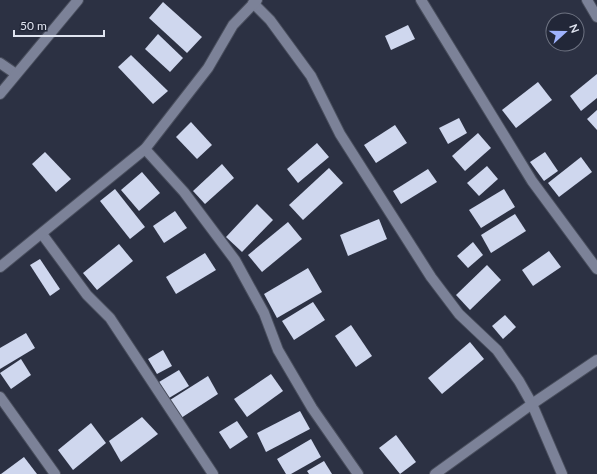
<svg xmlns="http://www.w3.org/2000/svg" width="597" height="474" font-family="Lato,sans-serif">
<rect width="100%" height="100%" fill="#2c3143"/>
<g fill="#cfd7ee">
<path d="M163,2L202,37L187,53L149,18Z"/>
<path d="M408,25L415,39L391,50L385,36Z"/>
<path d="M158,34L183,58L170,72L145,49Z"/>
<path d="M131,55L168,91L153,104L118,67Z"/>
<path d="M597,74V98L581,111L570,96Z"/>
<path d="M538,82L552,100L516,128L502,110Z"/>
<path d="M597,110V130L587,119Z"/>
<path d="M459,118L467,133L448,144L439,128Z"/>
<path d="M191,122L212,145L197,159L176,137Z"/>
<path d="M395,125L407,143L376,163L364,145Z"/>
<path d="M478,133L491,148L465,171L452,156Z"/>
<path d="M317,143L329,157L298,183L287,169Z"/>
<path d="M45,152L71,179L56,192L32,164Z"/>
<path d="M545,152L558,171L544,181L530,162Z"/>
<path d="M581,157L592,172L559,197L548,183Z"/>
<path d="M222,164L234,178L205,204L193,191Z"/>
<path d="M487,166L498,179L479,196L467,183Z"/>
<path d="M329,168L343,183L303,220L289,205Z"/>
<path d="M428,169L437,182L401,204L393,191Z"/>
<path d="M142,172L160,193L139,211L121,190Z"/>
<path d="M115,189L145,227L130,239L100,201Z"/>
<path d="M504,189L515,207L481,228L469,210Z"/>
<path d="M257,204L273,220L242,252L226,237Z"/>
<path d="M175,211L187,228L164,243L153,226Z"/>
<path d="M515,214L526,231L491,253L481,235Z"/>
<path d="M379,219L387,239L348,256L340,235Z"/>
<path d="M288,222L302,239L262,272L248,255Z"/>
<path d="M473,242L483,255L468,268L457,256Z"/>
<path d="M119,244L133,261L97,290L83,273Z"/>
<path d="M549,251L561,267L533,286L522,270Z"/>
<path d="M205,253L216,270L176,294L166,277Z"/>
<path d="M40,259L60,289L50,296L30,265Z"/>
<path d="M487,265L501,280L470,310L456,295Z"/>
<path d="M308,268L322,292L277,318L264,294Z"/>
<path d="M313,302L325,320L294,340L282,321Z"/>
<path d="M505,315L516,327L503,339L492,326Z"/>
<path d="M351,325L372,356L356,367L335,336Z"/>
<path d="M26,333L35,348L0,369V348Z"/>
<path d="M470,342L484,359L442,394L428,378Z"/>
<path d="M163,350L172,366L157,374L148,359Z"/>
<path d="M21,359L31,375L11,389L0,373Z"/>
<path d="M179,370L189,386L169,398L159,382Z"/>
<path d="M271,374L283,391L247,417L234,399Z"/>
<path d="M208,376L218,394L181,418L170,400Z"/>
<path d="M300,411L310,429L266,452L257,433Z"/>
<path d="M142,417L158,434L121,462L109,441Z"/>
<path d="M237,421L248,437L230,449L219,432Z"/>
<path d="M91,423L106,443L73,470L58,450Z"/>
<path d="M396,435L416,462L400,474L379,448Z"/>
<path d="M311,439L321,457L291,474H286L277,459Z"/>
<path d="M24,457L37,474H1Z"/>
<path d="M324,461L332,474H309L307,471Z"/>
</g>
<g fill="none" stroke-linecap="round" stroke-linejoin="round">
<g stroke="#494e5d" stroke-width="12">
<g id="street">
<path d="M421,0L532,181L597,269"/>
<path d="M587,0L597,17"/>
<path d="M253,3L270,20L311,76L340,134L431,277L459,314L497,350L519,381L532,404L562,474"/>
<path d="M0,63L16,74"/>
<path d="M0,94L78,0"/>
<path d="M145,149L184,192L235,260L264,313L278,350L312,408L358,474"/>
<path d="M42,234L87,295L110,318L213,474"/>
<path d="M0,267L145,149L208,68L233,25L257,0"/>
<path d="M0,397L55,474"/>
<path d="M435,474L532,404L597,360"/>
</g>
</g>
<use href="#street" stroke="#7c8298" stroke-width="10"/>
</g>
<g transform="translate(565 32) rotate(69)"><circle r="19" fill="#222738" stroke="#6e7382"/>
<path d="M0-3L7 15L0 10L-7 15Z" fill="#9fb3fd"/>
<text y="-6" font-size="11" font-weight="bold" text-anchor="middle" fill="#e0e4f0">N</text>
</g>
<path d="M14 30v6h90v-6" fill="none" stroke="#e0e4f0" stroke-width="2"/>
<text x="20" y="30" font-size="12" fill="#e0e4f0" stroke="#222738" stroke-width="3" paint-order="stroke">50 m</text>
</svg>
